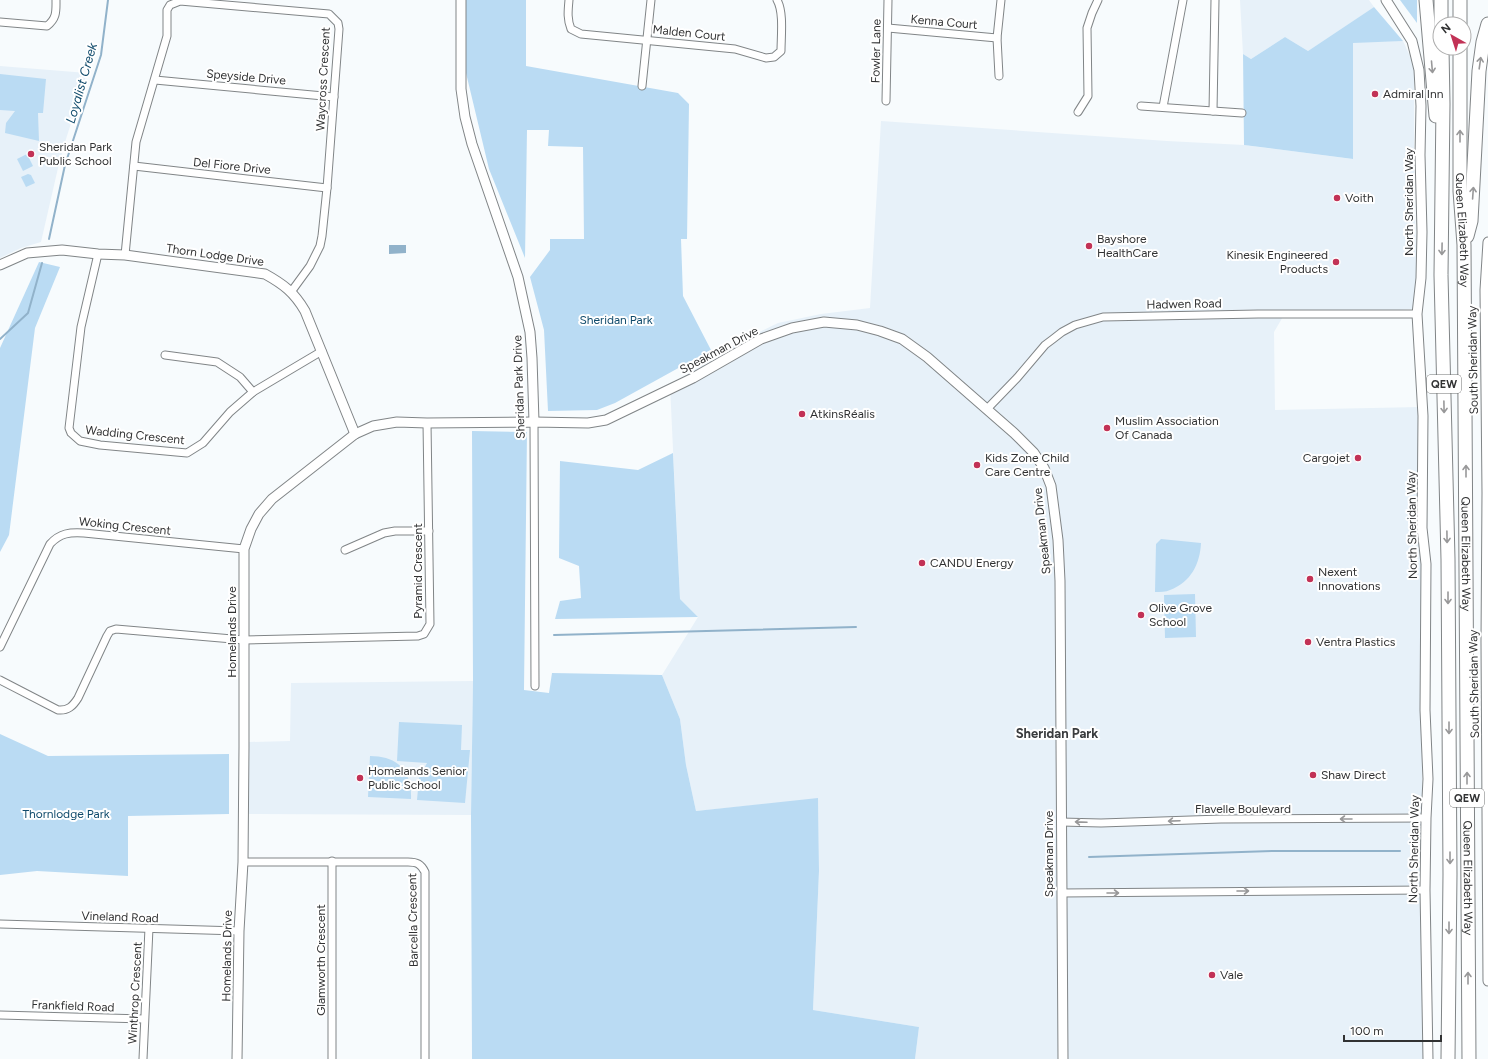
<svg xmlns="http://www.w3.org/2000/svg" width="1488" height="1059" font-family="Figtree,sans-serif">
<rect width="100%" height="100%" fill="#f7fbfd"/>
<g fill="#e7f1f9">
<path d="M1240,0H1369L1374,7L1308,51L1285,37L1251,59L1243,54Z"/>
<path d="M1403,41L1414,65V167L1417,302L1412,309L1348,314L1284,315L1274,332L1275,410L1420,407L1424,1059H915L919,1027L813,1010L819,871L818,799L696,811L686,765L680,719L662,675L698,617L680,599L670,385L741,341L778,323L821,314L870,308L881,121L1167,141L1244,145L1352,159L1353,42Z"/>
<path d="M0,66L87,73L66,139L58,168L41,242L21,248L0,258Z"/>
<path d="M473,681L471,815L249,814V742L290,741L291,683Z"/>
</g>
<g fill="#badbf3">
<path d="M464,0H526V66L678,93L689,104L687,239H681L683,296L711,350L615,403L597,410L548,411L544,330L530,277L550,250V239H584L583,147L548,146L549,130H527L525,258L489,169L466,73L464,33Z"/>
<path d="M1400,0H1417V23Z"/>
<path d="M1374,7L1403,41L1353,43V159L1244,145L1243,54L1251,59L1285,37L1308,51Z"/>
<path d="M0,74L46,79L43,113H38L39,141L5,133L6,123L15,111L0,110Z"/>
<path d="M27,154L33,166L23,171L17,159Z"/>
<path d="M28,174L31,175L35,183L26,187L21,177Z"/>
<path d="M39,262L60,267L35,328L9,535L0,552V348Z"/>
<path d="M472,431L527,432L524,690L549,693L552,673L662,675L680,719L686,765L696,811L818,798L819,871L813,1010L919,1027L915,1059H472L471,815L473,681Z"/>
<path d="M673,453L680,599L698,617L555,619L560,601L581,598L579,566L559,558L560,461L638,470Z"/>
<path d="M1161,539L1201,543C1200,564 1191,582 1170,590C1166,592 1160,592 1155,592L1156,544Z"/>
<path d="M1195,594L1196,637L1165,638L1164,595Z"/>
<path d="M399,722L462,725L461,750H470L465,803L417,800L419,778L427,763L397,761Z"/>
<path d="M0,734L48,756L229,754V814L128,816V876L37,871L0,875Z"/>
<path d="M370,756C398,756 412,771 411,799L368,797Z"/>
</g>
<path fill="#91b2ca" d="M389,245H406V253L389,254Z"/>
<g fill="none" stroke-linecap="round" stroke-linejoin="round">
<g stroke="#91b2ca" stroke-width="2">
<path d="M49,239L65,165L101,55L108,0"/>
<path d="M0,339L28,313L42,263"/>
<path d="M554,635L856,627"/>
<path d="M1089,857L1272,851H1400"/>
</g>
<g stroke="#818587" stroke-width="9">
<g id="minor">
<path d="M569,0C568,11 567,19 571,29L581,34L735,49L766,58L774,57L781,51C781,37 784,12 777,0"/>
<path d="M0,22L47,26C57,18 56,11 56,0"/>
<path d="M888,28L997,38"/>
<path d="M999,76L997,38L1001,0"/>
<path d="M155,80L334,97"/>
<path d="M642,86L651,0"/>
<path d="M886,101L888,0"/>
<path d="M1141,106L1213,111L1215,0"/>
<path d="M1163,107L1183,0"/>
<path d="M1213,111L1242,113"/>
<path d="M1078,112L1088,96L1087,28L1092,13L1098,0"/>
<path d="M134,166L327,188"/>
<path d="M98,254L81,327L69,428L71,433L80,441L100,445L187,453L203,443L230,412L253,392L322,351"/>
<path d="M125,255L136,142L167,36V10L170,5L180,1L329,14L338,23L339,29L327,188L322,236L320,246L310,266L291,292"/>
<path d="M165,355L217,362L240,377L253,392"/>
<path d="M987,409L1017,378L1045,345L1053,339L1062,332L1075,325L1103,317L1258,314H1417"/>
<path d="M534,422L535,686"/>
<path d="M345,550L384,533L395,531H429"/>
<path d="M0,647L50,544C60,533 70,532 84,533L244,549"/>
<path d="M0,680L58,710C68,711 73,706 78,698L107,636L110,631L116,629L244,640L418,636L424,634L430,624L427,423"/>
<path d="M1061,822L1101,823L1221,819L1426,818"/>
<path d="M332,861V1059"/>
<path d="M243,862H408C417,862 421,864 425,872V1059"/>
<path d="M1062,893L1425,890"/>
<path d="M0,924L239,931"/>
<path d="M0,1015L144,1019"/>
<path d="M143,1059L149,928"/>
</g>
</g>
<g stroke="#818587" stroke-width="11">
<g id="tertiary">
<path d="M461,0V89L465,117L472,144L518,277L530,332L532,358L534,422"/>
<path d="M1386,0L1412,41L1419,70L1421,106L1420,155L1422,232L1421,278L1417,314L1423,416L1422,528L1426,564L1425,710L1428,779L1426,818L1425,890L1428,1059"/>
<path d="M1488,242L1485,290L1487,493L1486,642L1488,981"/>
<path d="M0,265L27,253L62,250L98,254L125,255L265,274C283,284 294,292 305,311L355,434"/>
<path d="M237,1059L239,931L243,862L244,747V549L251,529L259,514L272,499L355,434L373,426L397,422L427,423L534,422L588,423L606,420L693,378L761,339L792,328L824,322L857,325L880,331L902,339L927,357L1014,433L1034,453L1044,468L1051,486L1058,540L1060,581L1063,1059"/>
</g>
</g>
<g stroke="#818587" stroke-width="15">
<g id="motorway">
<path d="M1426,0L1436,116"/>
<path d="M1441,0V24"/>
<path d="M1460,24V0"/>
<path d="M1442,48L1443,104L1441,275L1448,559L1450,874L1448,1059"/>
<path id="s1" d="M1460,48V191L1464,245L1469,1059"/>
<path d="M1467,236L1471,221L1479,71L1483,42L1488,24"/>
</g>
</g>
<use href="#minor" stroke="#fff" stroke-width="7"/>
<use href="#tertiary" stroke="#fff" stroke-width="9"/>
<use href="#motorway" stroke="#fff" stroke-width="13"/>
</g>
<defs><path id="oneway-shaft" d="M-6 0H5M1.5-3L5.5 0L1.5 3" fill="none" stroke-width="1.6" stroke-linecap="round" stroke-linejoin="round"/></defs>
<g stroke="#989899">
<use href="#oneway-shaft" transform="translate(1480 63) rotate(-82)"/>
<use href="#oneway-shaft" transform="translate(1432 67) rotate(85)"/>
<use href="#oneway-shaft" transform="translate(1460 136) rotate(-90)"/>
<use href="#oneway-shaft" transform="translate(1473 193) rotate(-86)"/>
<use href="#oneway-shaft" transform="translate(1442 249) rotate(91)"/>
<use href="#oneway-shaft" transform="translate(1444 407) rotate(89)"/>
<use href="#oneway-shaft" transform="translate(1466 471) rotate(-90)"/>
<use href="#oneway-shaft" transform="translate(1447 537) rotate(89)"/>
<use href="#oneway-shaft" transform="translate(1448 598) rotate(90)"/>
<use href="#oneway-shaft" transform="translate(1449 728) rotate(90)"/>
<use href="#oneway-shaft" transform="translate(1467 778) rotate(-90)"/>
<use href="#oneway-shaft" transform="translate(1346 819) rotate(-180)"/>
<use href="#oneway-shaft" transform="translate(1174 821) rotate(178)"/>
<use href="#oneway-shaft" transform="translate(1081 822) rotate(-178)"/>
<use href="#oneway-shaft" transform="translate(1450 858) rotate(90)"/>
<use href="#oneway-shaft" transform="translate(1243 891)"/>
<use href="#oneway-shaft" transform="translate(1113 893)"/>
<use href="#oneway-shaft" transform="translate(1449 928) rotate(90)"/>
<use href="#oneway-shaft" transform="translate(1468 978) rotate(-90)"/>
</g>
<g fill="#c23256" stroke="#fff" stroke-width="1.5">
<circle cx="1375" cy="94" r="4"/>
<circle cx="31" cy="154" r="4"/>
<circle cx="1337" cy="198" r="4"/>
<circle cx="1089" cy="246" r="4"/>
<circle cx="1336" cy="262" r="4"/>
<circle cx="802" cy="414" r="4"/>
<circle cx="1107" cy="428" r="4"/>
<circle cx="1358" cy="458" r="4"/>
<circle cx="977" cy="465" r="4"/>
<circle cx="922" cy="563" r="4"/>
<circle cx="1310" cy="579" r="4"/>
<circle cx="1141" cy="615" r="4"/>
<circle cx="1308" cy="642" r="4"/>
<circle cx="1313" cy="775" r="4"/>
<circle cx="360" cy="778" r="4"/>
<circle cx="1212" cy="975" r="4"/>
</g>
<g text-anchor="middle" stroke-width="4" stroke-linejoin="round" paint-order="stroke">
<g fill="#fff" stroke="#6f7070" stroke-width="1">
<rect x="1427" y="375" width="34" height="18" rx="3"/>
<rect x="1450" y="789" width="34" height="18" rx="3"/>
</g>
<g font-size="11" font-weight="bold" fill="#313233">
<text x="1444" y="388">QEW</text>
<text x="1467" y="802">QEW</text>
</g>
<g font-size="12" fill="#313233" stroke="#fff">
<text transform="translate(944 22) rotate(5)" y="4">Kenna Court</text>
<text transform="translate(689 33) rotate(6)" y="4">Malden Court</text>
<text transform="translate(876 51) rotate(-89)" y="4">Fowler Lane</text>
<text transform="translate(246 77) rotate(5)" y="4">Speyside Drive</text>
<text transform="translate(323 79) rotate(-87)" y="4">Waycross Crescent</text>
<text transform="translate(232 166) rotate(6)" y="4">Del Fiore Drive</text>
<text transform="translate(1409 202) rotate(-90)" y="4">North Sheridan Way</text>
<text dy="4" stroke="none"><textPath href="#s1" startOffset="182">Queen Elizabeth Way</textPath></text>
<text transform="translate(215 255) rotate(8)" y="4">Thorn Lodge Drive</text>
<text transform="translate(1184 304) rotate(-1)" y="4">Hadwen Road</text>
<text transform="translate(719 350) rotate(-28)" y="4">Speakman Drive</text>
<text transform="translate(1473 360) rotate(-91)" y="4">South Sheridan Way</text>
<text transform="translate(519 387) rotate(-92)" y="4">Sheridan Park Drive</text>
<text transform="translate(135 435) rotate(6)" y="4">Wadding Crescent</text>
<text transform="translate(1412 525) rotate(-91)" y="4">North Sheridan Way</text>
<text transform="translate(125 526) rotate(6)" y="4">Woking Crescent</text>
<text transform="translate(1042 531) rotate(-96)" y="4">Speakman Drive</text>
<text dy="4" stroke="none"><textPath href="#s1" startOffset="506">Queen Elizabeth Way</textPath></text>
<text transform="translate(418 571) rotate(-90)" y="4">Pyramid Crescent</text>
<text transform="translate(232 632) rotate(-90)" y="4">Homelands Drive</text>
<text transform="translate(1474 684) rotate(-91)" y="4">South Sheridan Way</text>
<text x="1243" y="813">Flavelle Boulevard</text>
<text transform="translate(1414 849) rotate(-89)" y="4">North Sheridan Way</text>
<text transform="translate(1049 854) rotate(-90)" y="4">Speakman Drive</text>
<text dy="4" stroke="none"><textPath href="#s1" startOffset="830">Queen Elizabeth Way</textPath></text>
<text transform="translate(120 917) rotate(2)" y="4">Vineland Road</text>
<text transform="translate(413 920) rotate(-91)" y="4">Barcella Crescent</text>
<text transform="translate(227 956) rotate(-89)" y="4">Homelands Drive</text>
<text transform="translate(321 960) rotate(-90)" y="4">Glamworth Crescent</text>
<text transform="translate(135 993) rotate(-87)" y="4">Winthrop Crescent</text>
<text transform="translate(73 1006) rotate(2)" y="4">Frankfield Road</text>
</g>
<g font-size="12" fill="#313233" stroke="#fff" text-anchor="start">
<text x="1383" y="98">Admiral Inn</text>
<text x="39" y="151">Sheridan Park<tspan x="39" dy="14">Public School</tspan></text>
<text x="1345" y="202">Voith</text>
<text x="1097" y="243">Bayshore<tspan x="1097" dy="14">HealthCare</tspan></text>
<text x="1328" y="259" text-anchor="end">Kinesik Engineered<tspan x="1328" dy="14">Products</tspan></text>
<text x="810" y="418">AtkinsRéalis</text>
<text x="1115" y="425">Muslim Association<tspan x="1115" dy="14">Of Canada</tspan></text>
<text x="985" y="462">Kids Zone Child<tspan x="985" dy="14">Care Centre</tspan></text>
<text x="1350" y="462" text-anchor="end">Cargojet</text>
<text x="930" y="567">CANDU Energy</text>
<text x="1318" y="576">Nexent<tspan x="1318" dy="14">Innovations</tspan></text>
<text x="1149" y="612">Olive Grove<tspan x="1149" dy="14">School</tspan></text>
<text x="1316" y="646">Ventra Plastics</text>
<text x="368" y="775">Homelands Senior<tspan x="368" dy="14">Public School</tspan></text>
<text x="1321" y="779">Shaw Direct</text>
<text x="1220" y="979">Vale</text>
</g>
<g font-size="12" fill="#104b6c" stroke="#fff">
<text x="616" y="324">Sheridan Park</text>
<text x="66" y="818">Thornlodge Park</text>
</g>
<g font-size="13" font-style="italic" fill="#0f4a6b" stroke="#fff">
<text transform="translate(81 83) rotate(-74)" y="5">Loyalist Creek</text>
</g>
<g font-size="13" font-weight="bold" fill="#3a3c3e" stroke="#fff">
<text x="1057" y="738">Sheridan Park</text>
</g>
</g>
<g transform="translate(1452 36) rotate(321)"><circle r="19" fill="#ffffff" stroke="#adadad"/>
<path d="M0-3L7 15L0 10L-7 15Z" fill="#c23256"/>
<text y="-6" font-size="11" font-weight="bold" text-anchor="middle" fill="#313233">N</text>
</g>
<path d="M1344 1035v6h97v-6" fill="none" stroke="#313233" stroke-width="2"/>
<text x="1350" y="1035" font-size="12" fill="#313233" stroke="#ffffff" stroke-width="3" paint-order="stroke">100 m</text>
</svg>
